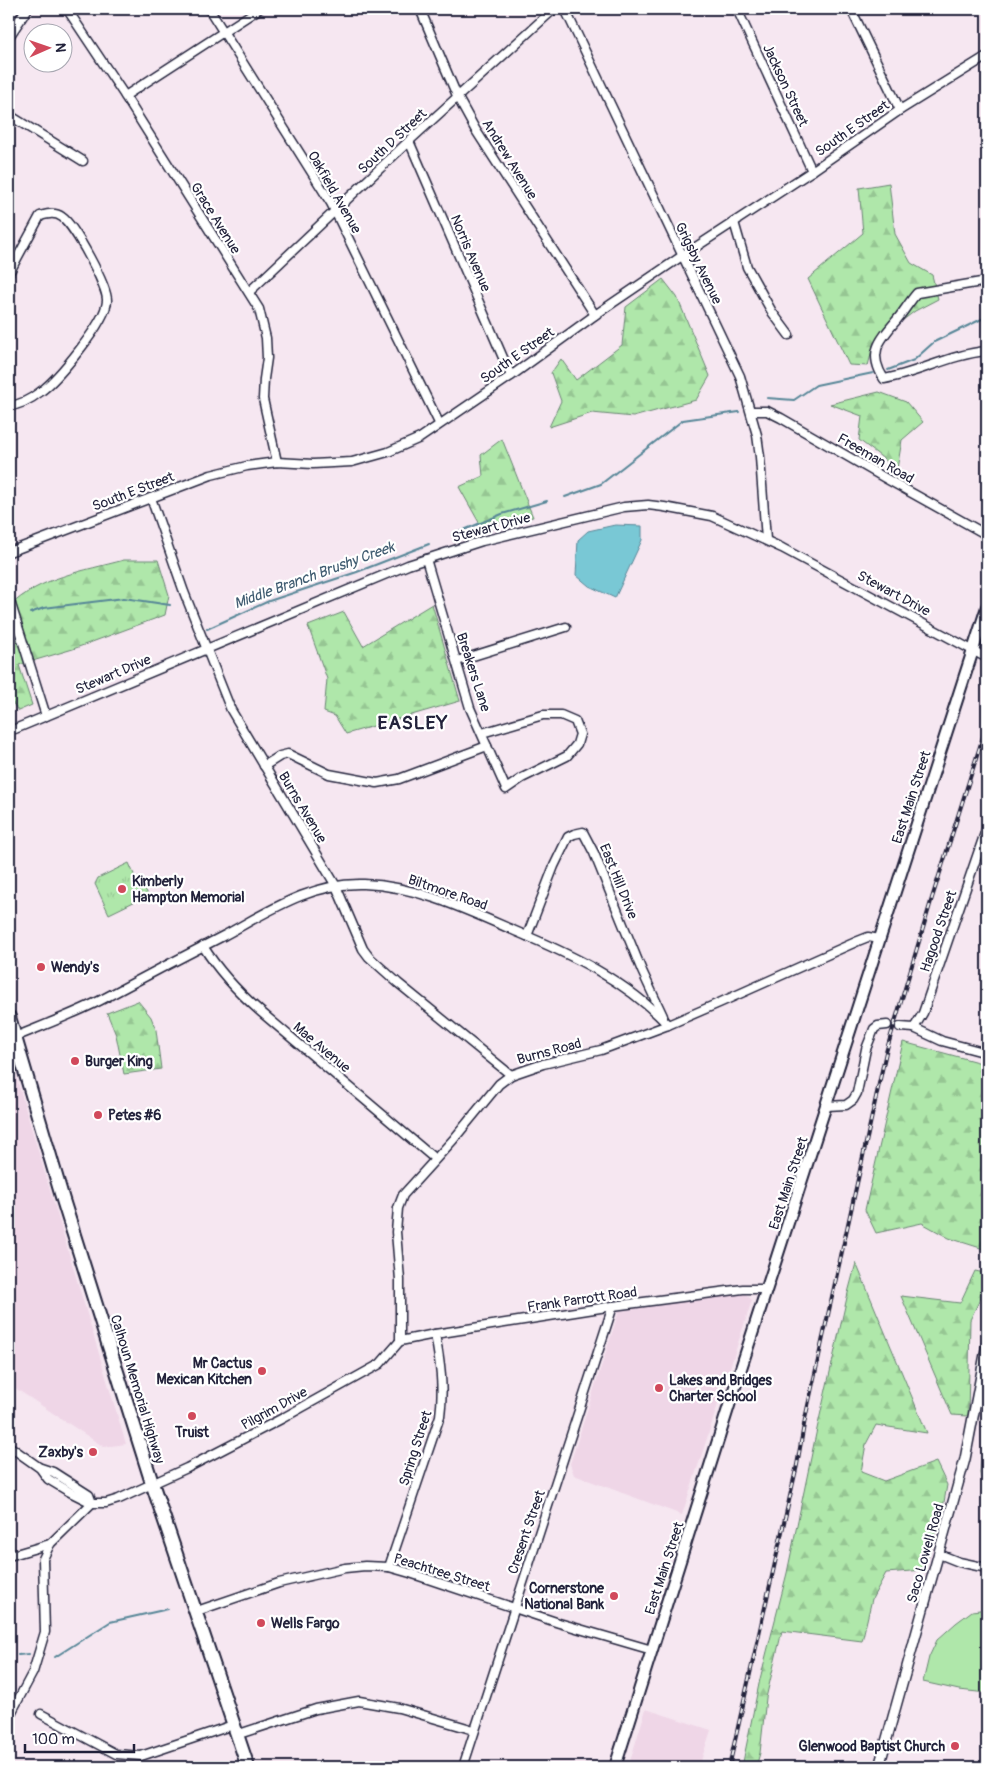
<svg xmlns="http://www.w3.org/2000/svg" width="996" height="1776" font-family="Pangolin,sans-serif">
<defs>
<pattern id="forest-firs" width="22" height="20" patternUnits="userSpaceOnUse" patternTransform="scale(1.25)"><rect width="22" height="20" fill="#afe7aa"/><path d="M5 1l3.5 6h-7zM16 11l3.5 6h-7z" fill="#96c693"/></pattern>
<pattern id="park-tufts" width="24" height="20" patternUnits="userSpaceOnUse" patternTransform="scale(1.25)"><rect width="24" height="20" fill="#afe7aa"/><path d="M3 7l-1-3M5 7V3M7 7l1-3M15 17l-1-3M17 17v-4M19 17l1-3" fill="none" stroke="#96c693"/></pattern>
</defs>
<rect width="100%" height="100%" fill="#f6e7f1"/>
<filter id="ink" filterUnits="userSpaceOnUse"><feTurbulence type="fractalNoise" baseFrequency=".02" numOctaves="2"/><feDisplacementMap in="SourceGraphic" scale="10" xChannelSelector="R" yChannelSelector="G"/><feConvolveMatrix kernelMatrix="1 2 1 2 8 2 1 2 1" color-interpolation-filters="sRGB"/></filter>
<g filter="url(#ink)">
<g fill="#efd6e7">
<path d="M9,1053L126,1444L104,1447L9,1384Z"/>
<path d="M744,1293L752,1300L682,1515L574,1475L570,1464L619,1311Z"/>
<path d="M646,1709L711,1730L699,1767H651L630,1761Z"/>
</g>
<path fill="#afe7aa" stroke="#688472" d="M987,1609V1693L959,1690L923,1682L929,1657L937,1640L956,1623L972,1611Z"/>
<g fill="url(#forest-firs)" stroke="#688472">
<path d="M889,183L895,234L911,263L932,275L938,299L915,311L874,342L868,366L849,365L808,279L863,233L859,188Z"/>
<path d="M663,279L677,297L710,376L696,400L633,417L592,413L549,427L561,401L551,373L561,359L576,380L622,345L626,307Z"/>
<path d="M879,392L906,402L923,422L902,440L897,469L859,440L862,416L830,404Z"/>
<path d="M502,439L533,517L481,526L459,487L483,476L481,455Z"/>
<path d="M124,560H158L169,595L165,615L73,649L19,665L32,705L18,711L9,697V607C39,577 84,571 124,560Z"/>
<path d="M432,604L460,701L346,734L335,716L324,712L327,679L308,626L344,612L363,646Z"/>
<path d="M138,1001L151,1017L156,1030L161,1069L124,1074L116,1035L107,1013Z"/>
<path d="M903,1042L985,1064L987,1250L949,1238L922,1223L876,1233L865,1210Z"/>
<path d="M856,1263L927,1433L876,1425L866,1444L861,1472L884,1481L936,1462L947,1485L943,1508L924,1570L886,1573L872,1599L862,1641L782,1631L766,1698L760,1753L756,1767H742L760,1679L787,1573L817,1429L848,1293Z"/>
<path d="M975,1271L985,1273L982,1295L970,1320L968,1416L952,1415L901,1296L960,1303Z"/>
<path d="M987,1419V1483L983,1485L980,1473L986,1420Z"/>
</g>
<path fill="url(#park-tufts)" stroke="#688472" d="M129,863L136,879L140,877L148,895L109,914L95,884L98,878Z"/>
<path fill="#79c8d5" stroke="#568697" d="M615,525L642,526V540L615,598L589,586L576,575L578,540L588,531Z"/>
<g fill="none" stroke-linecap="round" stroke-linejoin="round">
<g stroke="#568697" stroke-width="2">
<path d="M888,370L914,360L934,342L986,317"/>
<path d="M767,398L794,400L816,385L873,373"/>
<path d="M565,497L601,484L683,420L739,412"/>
<path d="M452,535L502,514L547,501"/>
<path d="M30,613L44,608L124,598L170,605"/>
<path d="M207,629L269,601L357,572L429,544"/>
<path d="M18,1655L29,1654"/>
<path d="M55,1657L110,1622L168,1609"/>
</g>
<g stroke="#22223b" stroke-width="11">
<g id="minor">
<path d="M67,9L125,96L259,309L266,338L267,358L264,379L263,399L277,462"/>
<path d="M209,9L331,203L439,423"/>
<path d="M420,9L458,98L475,129L595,315"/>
<path d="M565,9L740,376L757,435L760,457L766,540"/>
<path d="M737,9L812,171"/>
<path d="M851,9L900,110"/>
<path d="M125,96L259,9"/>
<path d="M9,115L83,161"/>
<path d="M409,141L511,376"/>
<path d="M734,222L747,267L772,312L789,335"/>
<path d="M9,273L40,216C48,214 55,212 62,217C74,225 108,287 107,301C106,322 57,380 40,392C31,399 20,405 9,406"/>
<path d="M987,281L917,293C909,302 903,313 895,322C878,342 868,354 884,379C919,373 951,354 987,351"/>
<path d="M249,292L409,141L554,9"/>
<path d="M751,411H767L781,418L885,478L987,535"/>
<path d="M151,498L184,592L231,710L336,886L363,949L369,957L398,983L511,1075"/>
<path d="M9,552L211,475L247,466L277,462L313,464L352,462L388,452L420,438L511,376L595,315L682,256L812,171L900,110L987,56"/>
<path d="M426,559L470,708L506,789L522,778L567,756L577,744L580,734L575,721L561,715H543L482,733"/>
<path d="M9,598L46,716"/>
<path d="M457,661L566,627"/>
<path d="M15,729L408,565L482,541L624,507L648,505L664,507L712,516L782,548L987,658"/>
<path d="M264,766L280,756L288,754L329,774L377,783L399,779L487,746"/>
<path d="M527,936L554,866L568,837L574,834L583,832L594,853L642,971L663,1016"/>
<path d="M203,946C219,972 238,992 261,1012L435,1159"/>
<path d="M900,1027L914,1028L923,1013L987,827"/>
<path d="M914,1028L942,1041L987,1053"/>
<path d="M15,1037C44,1025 74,1014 101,1000C142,978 184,956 225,935C269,911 312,882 364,884C417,886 467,910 515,931C570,954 626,980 668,1025"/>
<path d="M827,1106L846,1105L853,1100L857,1093L866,1049L874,1029L878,1026L887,1025"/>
<path d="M400,1341V1280L396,1232L398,1208L403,1195L453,1140L499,1084L511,1075L543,1064L601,1050L668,1025L719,1003L858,941L868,937L880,939"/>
<path d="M400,1341L435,1334L613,1306L743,1289H767"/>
<path d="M9,1446L40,1468L48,1479L68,1491L92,1503H106L119,1499L187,1468L283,1418L380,1364L400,1341"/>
<path d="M41,1468L53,1472L89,1495L92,1503"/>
<path d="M939,1554L959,1562L987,1568"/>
<path d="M9,1556L50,1544"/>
<path d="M389,1567L440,1416C444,1387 440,1362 435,1334"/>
<path d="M194,1612L279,1583L345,1568L365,1566L389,1567L410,1573L559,1623L652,1650"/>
<path d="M41,1714L116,1754L141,1756L233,1725"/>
<path d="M9,1717L33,1672L45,1632L43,1559L50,1544L92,1503"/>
<path d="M236,1735L316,1709L359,1701L399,1708L474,1730"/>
<path d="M463,1767L613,1306"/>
</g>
</g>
<g stroke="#22223b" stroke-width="12">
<g id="tertiary">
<path d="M9,36L27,9"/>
<path d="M879,1767L965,1459L987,1344"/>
</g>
</g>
<g stroke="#22223b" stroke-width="14">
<path id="secondary" d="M615,1767L733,1393L987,607"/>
</g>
<g stroke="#22223b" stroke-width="16">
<path id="trunk" d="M9,1017L63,1200L152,1483L248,1767"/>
</g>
<use href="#minor" stroke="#fff" stroke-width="8"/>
<use href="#tertiary" stroke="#fff" stroke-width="9"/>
<use href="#secondary" stroke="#fff" stroke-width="10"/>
<use href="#trunk" stroke="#fff" stroke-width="12"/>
<g stroke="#22223b" stroke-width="4">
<path id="rail" d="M729,1767L797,1465L805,1419L886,1052L932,898L987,724"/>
</g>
<use href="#rail" stroke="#fff" stroke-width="2" stroke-dasharray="5.5" stroke-linecap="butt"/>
</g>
</g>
<g fill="#d1495b" stroke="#fff" stroke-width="2">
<circle cx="122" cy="889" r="5"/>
<circle cx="41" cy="967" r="5"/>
<circle cx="75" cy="1061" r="5"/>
<circle cx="98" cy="1115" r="5"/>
<circle cx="262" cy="1371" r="5"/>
<circle cx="659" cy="1388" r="5"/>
<circle cx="192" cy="1416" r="5"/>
<circle cx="93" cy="1452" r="5"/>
<circle cx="614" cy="1596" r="5"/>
<circle cx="261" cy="1623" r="5"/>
<circle cx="955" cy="1746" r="5"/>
</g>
<g text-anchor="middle" stroke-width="4.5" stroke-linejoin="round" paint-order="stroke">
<g font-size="14" fill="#22223b" stroke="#fff">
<text transform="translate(786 85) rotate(65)" y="5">Jackson Street</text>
<text transform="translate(852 128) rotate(-35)" y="5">South E Street</text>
<text transform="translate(392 141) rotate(-43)" y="5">South D Street</text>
<text transform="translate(510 159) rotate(58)" y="5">Andrew Avenue</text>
<text transform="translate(335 192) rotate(60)" y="5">Oakfield Avenue</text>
<text transform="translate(216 218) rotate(58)" y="5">Grace Avenue</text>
<text transform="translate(471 253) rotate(67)" y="5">Norris Avenue</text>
<text transform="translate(699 263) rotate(64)" y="5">Grigsby Avenue</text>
<text transform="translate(517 355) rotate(-35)" y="5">South E Street</text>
<text transform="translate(876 458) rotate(30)" y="5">Freeman Road</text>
<text transform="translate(133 491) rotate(-21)" y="5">South E Street</text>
<text transform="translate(491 527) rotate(-15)" y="5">Stewart Drive</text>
<text transform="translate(894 593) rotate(28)" y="5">Stewart Drive</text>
<text transform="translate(474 672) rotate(72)" y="5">Breakers Lane</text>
<text transform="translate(113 674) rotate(-23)" y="5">Stewart Drive</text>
<text transform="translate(911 797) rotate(-72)" y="5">East Main Street</text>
<text transform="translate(303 807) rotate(59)" y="5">Burns Avenue</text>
<text transform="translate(619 881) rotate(68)" y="5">East Hill Drive</text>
<text transform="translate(448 892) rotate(19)" y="5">Biltmore Road</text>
<text transform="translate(938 931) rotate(-71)" y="5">Hagood Street</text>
<text transform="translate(322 1047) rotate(40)" y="5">Mae Avenue</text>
<text transform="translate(549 1051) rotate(-15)" y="5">Burns Road</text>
<text transform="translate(788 1183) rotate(-72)" y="5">East Main Street</text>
<text transform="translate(582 1299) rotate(-8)" y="5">Frank Parrott Road</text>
<text transform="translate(138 1389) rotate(73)" y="5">Calhoun Memorial Highway</text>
<text transform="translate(274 1408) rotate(-29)" y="5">Pilgrim Drive</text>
<text transform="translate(415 1448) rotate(-72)" y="5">Spring Street</text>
<text transform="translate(526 1532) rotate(-71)" y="5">Cresent Street</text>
<text transform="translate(925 1553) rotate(-74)" y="5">Saco Lowell Road</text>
<text transform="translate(664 1568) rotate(-72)" y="5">East Main Street</text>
<text transform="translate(442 1572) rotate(17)" y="5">Peachtree Street</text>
</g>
<g font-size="14" font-weight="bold" fill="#22223b" stroke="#fff" text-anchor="start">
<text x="132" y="886">Kimberly<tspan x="132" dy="16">Hampton Memorial</tspan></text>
<text x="51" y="972">Wendy's</text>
<text x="85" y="1066">Burger King</text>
<text x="108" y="1120">Petes #6</text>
<text x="252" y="1368" text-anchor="end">Mr Cactus<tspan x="252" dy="16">Mexican Kitchen</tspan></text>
<text x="669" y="1385">Lakes and Bridges<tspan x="669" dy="16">Charter School</tspan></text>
<text x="192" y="1437" text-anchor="middle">Truist</text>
<text x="83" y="1457" text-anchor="end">Zaxby's</text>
<text x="604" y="1593" text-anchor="end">Cornerstone<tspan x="604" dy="16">National Bank</tspan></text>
<text x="271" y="1628">Wells Fargo</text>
<text x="945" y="1751" text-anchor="end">Glenwood Baptist Church</text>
</g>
<g font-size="15" font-style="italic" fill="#405c71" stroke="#fff">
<text transform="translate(314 575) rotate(-20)" y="5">Middle Branch Brushy Creek</text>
</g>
<g font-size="19" font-weight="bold" letter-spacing="1" fill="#22223b" stroke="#fff">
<text x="413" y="729">EASLEY</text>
</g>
</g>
<rect width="996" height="1776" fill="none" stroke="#fff" stroke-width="30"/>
<rect x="15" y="15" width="966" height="1746" fill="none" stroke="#22223b" stroke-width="2" filter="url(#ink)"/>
<g transform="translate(48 48) rotate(88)"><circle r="24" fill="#ffffff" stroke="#a7a7b1"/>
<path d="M0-4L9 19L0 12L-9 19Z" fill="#d1495b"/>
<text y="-8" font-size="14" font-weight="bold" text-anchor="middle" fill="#22223b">N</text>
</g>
<path d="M25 1744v8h109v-8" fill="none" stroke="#22223b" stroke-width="2.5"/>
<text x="32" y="1744" font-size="15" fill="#22223b" stroke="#ffffff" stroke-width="4" paint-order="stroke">100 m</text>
</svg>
